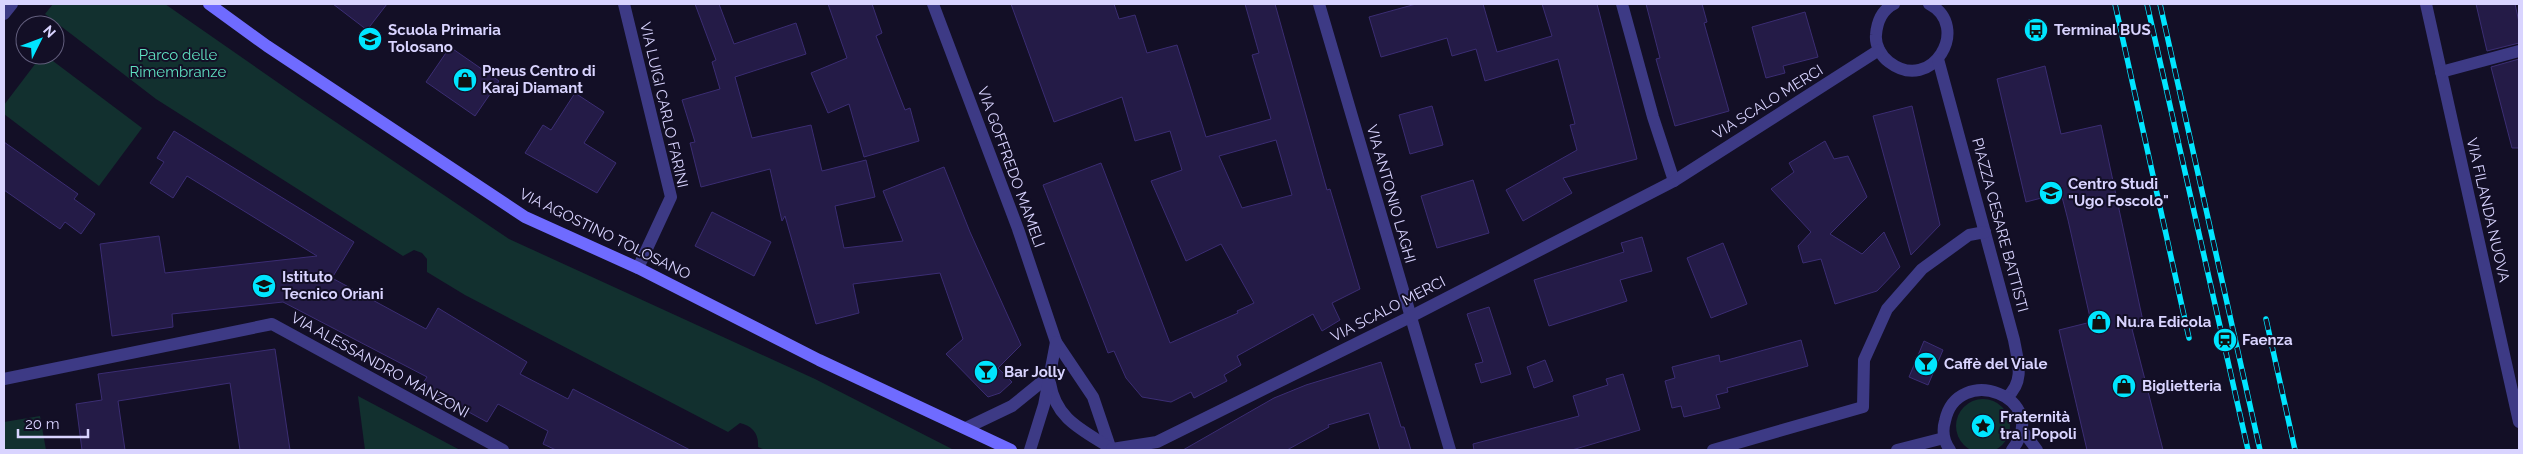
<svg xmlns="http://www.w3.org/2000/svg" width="2523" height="454" font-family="Raleway,sans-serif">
<rect width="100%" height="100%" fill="#130f26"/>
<g fill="#12302f">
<path d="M53,4H165L303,100L509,239L815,379L954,450H765L758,447C759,433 752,426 740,423L728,432L465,295L427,272V259L422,253L414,250L403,256L156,99L45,14Z"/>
<path d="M42,55H45L142,128L99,186L4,114V105Z"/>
<path d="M358,396L460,450H365Z"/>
<circle cx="1983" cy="426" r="27"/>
<path d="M40,416L46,450H4V422Z"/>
</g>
<g fill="#241b47" stroke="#3b2d73" fill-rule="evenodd">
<path d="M333,4H387L367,30Z"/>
<path d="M695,4H719L734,44L796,23L806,54L735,77L752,138L811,125L822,171L866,160L875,197L835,206L844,248L903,241L883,191L944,167L970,232L1021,345L998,368L1012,382L1000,393L988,397L946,354L963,339L940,273L853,284L859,313L816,324L785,216L782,221L770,169L701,187L690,143L695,142L682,100L720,89L712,62L716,60Z"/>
<path d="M828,4H872L882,33L876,36L905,110L910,108L919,141L864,157L849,104L828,113L811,73L847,58Z"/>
<path d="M1011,4H1114L1119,19L1135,15L1147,53L1177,45L1206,137L1271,119L1252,55L1259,53L1245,4H1275L1327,190L1330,189L1360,289L1332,303L1340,320L1322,331L1313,314L1237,356L1241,365L1224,375L1227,381L1194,398L1191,392L1171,402L1142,397L1126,378L1114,351L1108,353L1043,185L1101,163L1170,343L1238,313L1237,311L1254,303L1221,244L1186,261L1151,181L1182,170L1170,131L1135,141L1122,97L1054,122ZM1276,140L1292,195L1242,208L1219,156Z"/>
<path d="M1416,4H1483L1497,52L1552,36L1542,4H1597L1637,159L1563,178L1572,193L1523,221L1506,190L1577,150L1570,125L1575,124L1558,59L1485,81L1476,49L1452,56L1447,38L1381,57L1369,17Z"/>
<path d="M1646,4H1702L1707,22L1704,23L1729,111L1675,126L1656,59L1660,58Z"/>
<path d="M2476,4H2515L2519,22V43L2487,51Z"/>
<path d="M1805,12L1818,57L1783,66L1785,73L1766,78L1752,27Z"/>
<path d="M450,47L499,81L475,116L426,82Z"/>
<path d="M2519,59V148H2512L2491,67Z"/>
<path d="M2045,66L2061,134L2101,125L2144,326L2132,329L2163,450H2087L2059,330L2091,322L2068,220L2061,193L2026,202L1997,79Z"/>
<path d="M575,93L604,112L584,143L616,163L597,193L525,153L543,125L551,130Z"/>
<path d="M1432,106L1443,145L1410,154L1399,115Z"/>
<path d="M1912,106L1940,225L1911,255L1873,116Z"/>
<path d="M174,131L354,242L332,278L426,329L438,308L527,362L520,374L568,399L573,389L690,450H556L543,444L548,431L498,404L487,422L421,386L427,377L283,302L172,314L173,327L112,336L100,244L159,236L165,273L317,256L187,176L173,198L150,183L164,162L157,158Z"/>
<path d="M1825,141L1834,159L1848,156L1867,197L1830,234L1862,254L1884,232L1900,267L1877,291L1835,304L1821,259L1803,263L1798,246L1811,232L1771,189L1794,172L1789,163Z"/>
<path d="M4,142L78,194L74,199L95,214L81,234L65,222L60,229L4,190Z"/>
<path d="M1473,180L1489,233L1437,248L1421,196Z"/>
<path d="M712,212L771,242L754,276L695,246Z"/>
<path d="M1642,237L1652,271L1620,280L1627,301L1549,326L1534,280L1624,252L1621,243Z"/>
<path d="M1723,243L1747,304L1711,318L1687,258Z"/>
<path d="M1489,307L1511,374L1481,383L1475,364L1483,362L1467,314Z"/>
<path d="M1801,340L1808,366L1727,388L1728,392L1716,395L1720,408L1684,417L1681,406L1672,408L1665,381L1675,378L1672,367L1719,355L1720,362Z"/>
<path d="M1924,341L1943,350L1928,385L1909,377Z"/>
<path d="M275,349L290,450H240L230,383L118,401L125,450H82L76,404L102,400L98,374Z"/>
<path d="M1545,360L1553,381L1534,388L1527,367Z"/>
<path d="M1381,362L1401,427H1404L1411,450H1380L1369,413L1328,425L1329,427L1287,450H1183L1274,398L1306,385Z"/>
<path d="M1623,374L1640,430L1572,450H1474L1473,444L1579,416L1573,396L1608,385L1606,379Z"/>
</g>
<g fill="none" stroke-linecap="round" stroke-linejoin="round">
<g stroke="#3d3a85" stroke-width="12">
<path d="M624,4L671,197L638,268"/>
<path d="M933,4L1018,229L1056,342L1093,397L1111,450"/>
<path d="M1319,4L1450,450"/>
<path d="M1622,4L1653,117L1674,181"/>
<path d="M1894,4C1882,10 1877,22 1876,35C1875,45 1881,56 1889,62C1932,95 1972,26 1929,4"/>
<path d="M2426,4L2519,422"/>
<path d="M4,14L12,4"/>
<path d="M1938,59L2014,340C2018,362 2025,381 2007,397"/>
<path d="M2441,72L2519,51"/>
<path d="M4,379L272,324L503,450"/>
<path d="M1050,383C1056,420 1083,430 1112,449"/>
<path d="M966,428L1012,406L1049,376"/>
<path d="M2022,430L2037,450"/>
<path d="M1112,449L1157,442L1410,317L1674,181L1879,50"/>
<path d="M1030,450L1044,405L1056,342"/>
<path d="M1713,450L1863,407L1864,360L1887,309L1922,269L1969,235L1985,232"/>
<path d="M1897,450L1944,438"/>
<path d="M1950,450C1944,442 1942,431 1945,421C1957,362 2053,397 2012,450"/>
</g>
<path stroke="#6f6bff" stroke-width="12" d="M209,4L267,46L525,217L638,268L819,360L1011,450"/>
<g stroke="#00e5ff" stroke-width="5.5">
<g id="rail">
<path d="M2115,4L2189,338"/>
<path d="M2147,4L2248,450"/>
<path d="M2160,4L2260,450"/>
<path d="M2266,319L2295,450"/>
</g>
</g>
<use href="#rail" stroke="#130f26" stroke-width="4" stroke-dasharray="11" stroke-linecap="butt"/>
</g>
<defs>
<g id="bus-disc" transform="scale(1.25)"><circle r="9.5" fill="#00e5ff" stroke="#130f26"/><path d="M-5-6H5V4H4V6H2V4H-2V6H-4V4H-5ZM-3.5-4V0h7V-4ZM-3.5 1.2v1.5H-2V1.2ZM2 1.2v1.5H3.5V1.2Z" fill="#111"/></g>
<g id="school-disc" transform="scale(1.25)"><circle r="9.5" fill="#00e5ff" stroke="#130f26"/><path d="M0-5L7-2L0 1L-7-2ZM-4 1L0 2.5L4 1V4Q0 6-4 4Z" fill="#111"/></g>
<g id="shop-disc" transform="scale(1.25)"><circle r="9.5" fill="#00e5ff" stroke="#130f26"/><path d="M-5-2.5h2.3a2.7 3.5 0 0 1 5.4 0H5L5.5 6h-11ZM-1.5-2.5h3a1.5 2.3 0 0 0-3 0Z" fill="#111"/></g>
<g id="station-disc" transform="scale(1.25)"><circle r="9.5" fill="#00e5ff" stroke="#130f26"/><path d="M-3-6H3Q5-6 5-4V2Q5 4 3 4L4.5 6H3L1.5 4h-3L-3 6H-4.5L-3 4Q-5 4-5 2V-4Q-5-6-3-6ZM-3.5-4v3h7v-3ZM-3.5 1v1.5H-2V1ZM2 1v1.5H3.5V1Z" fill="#111"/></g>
<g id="bar-disc" transform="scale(1.25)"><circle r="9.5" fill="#00e5ff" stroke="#130f26"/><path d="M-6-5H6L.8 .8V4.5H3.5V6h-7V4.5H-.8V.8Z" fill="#111"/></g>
<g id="sight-disc" transform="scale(1.25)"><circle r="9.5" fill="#00e5ff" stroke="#130f26"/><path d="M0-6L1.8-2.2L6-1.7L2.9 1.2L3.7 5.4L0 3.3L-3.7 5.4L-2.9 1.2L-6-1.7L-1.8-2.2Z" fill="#111"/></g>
</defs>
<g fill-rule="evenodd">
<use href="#bus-disc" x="2036" y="30"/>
<use href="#school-disc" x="370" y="39"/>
<use href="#shop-disc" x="465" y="80"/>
<use href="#school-disc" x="2051" y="193"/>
<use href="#school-disc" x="264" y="286"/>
<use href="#shop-disc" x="2099" y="322"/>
<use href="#station-disc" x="2225" y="340"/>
<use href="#bar-disc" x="1926" y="364"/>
<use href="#bar-disc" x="986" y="372"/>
<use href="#shop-disc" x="2124" y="386"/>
<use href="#sight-disc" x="1983" y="426"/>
</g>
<g text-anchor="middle" stroke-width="4" stroke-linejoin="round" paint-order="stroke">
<g font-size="15" font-weight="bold" fill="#d9d4ff" stroke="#130f26" text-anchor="start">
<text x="388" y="35">Scuola Primaria<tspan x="388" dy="17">Tolosano</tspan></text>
<text x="2054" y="35">Terminal BUS</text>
<text x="482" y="76">Pneus Centro di<tspan x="482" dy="17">Karaj Diamant</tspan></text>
<text x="2068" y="189">Centro Studi<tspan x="2068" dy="17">"Ugo Foscolo"</tspan></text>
<text x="282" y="282">Istituto<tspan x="282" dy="17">Tecnico Oriani</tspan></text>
<text x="2116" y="327">Nu.ra Edicola</text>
<text x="2242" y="345">Faenza</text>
<text x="1944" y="369">Caffè del Viale</text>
<text x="1004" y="377">Bar Jolly</text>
<text x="2142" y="391">Biglietteria</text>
<text x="2000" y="422">Fraternità<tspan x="2000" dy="17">tra i Popoli</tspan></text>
</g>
<g font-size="15" fill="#5fe0c0" stroke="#130f26">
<text x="178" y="60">Parco delle<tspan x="178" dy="17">Rimembranze</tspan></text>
</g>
<g font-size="15" fill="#d9d4ff" stroke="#130f26">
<text transform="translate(1768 102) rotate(-32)" y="5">VIA SCALO MERCI</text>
<text transform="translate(664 105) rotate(77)" y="5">VIA LUIGI CARLO FARINI</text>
<text transform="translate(1011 167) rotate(70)" y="5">VIA GOFFREDO MAMELI</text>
<text transform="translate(1391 194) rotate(74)" y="5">VIA ANTONIO LAGHI</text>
<text transform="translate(2488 210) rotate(77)" y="5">VIA FILANDA NUOVA</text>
<text transform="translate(2000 225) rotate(75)" y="5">PIAZZA CESARE BATTISTI</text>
<text transform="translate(605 234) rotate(26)" y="5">VIA AGOSTINO TOLOSANO</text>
<text transform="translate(1388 309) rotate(-27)" y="5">VIA SCALO MERCI</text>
<text transform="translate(380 365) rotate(29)" y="5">VIA ALESSANDRO MANZONI</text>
</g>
</g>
<rect width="2523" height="454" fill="none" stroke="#d9d4ff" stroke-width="10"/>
<g transform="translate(40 40) rotate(48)"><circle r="24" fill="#130f26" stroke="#625e7d"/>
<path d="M0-4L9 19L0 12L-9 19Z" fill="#00e5ff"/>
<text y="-8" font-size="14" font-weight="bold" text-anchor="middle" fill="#d9d4ff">N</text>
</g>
<path d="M18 429v8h70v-8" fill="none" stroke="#d9d4ff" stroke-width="2.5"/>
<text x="25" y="429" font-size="15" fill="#d9d4ff" stroke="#130f26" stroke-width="4" paint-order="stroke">20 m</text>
</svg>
